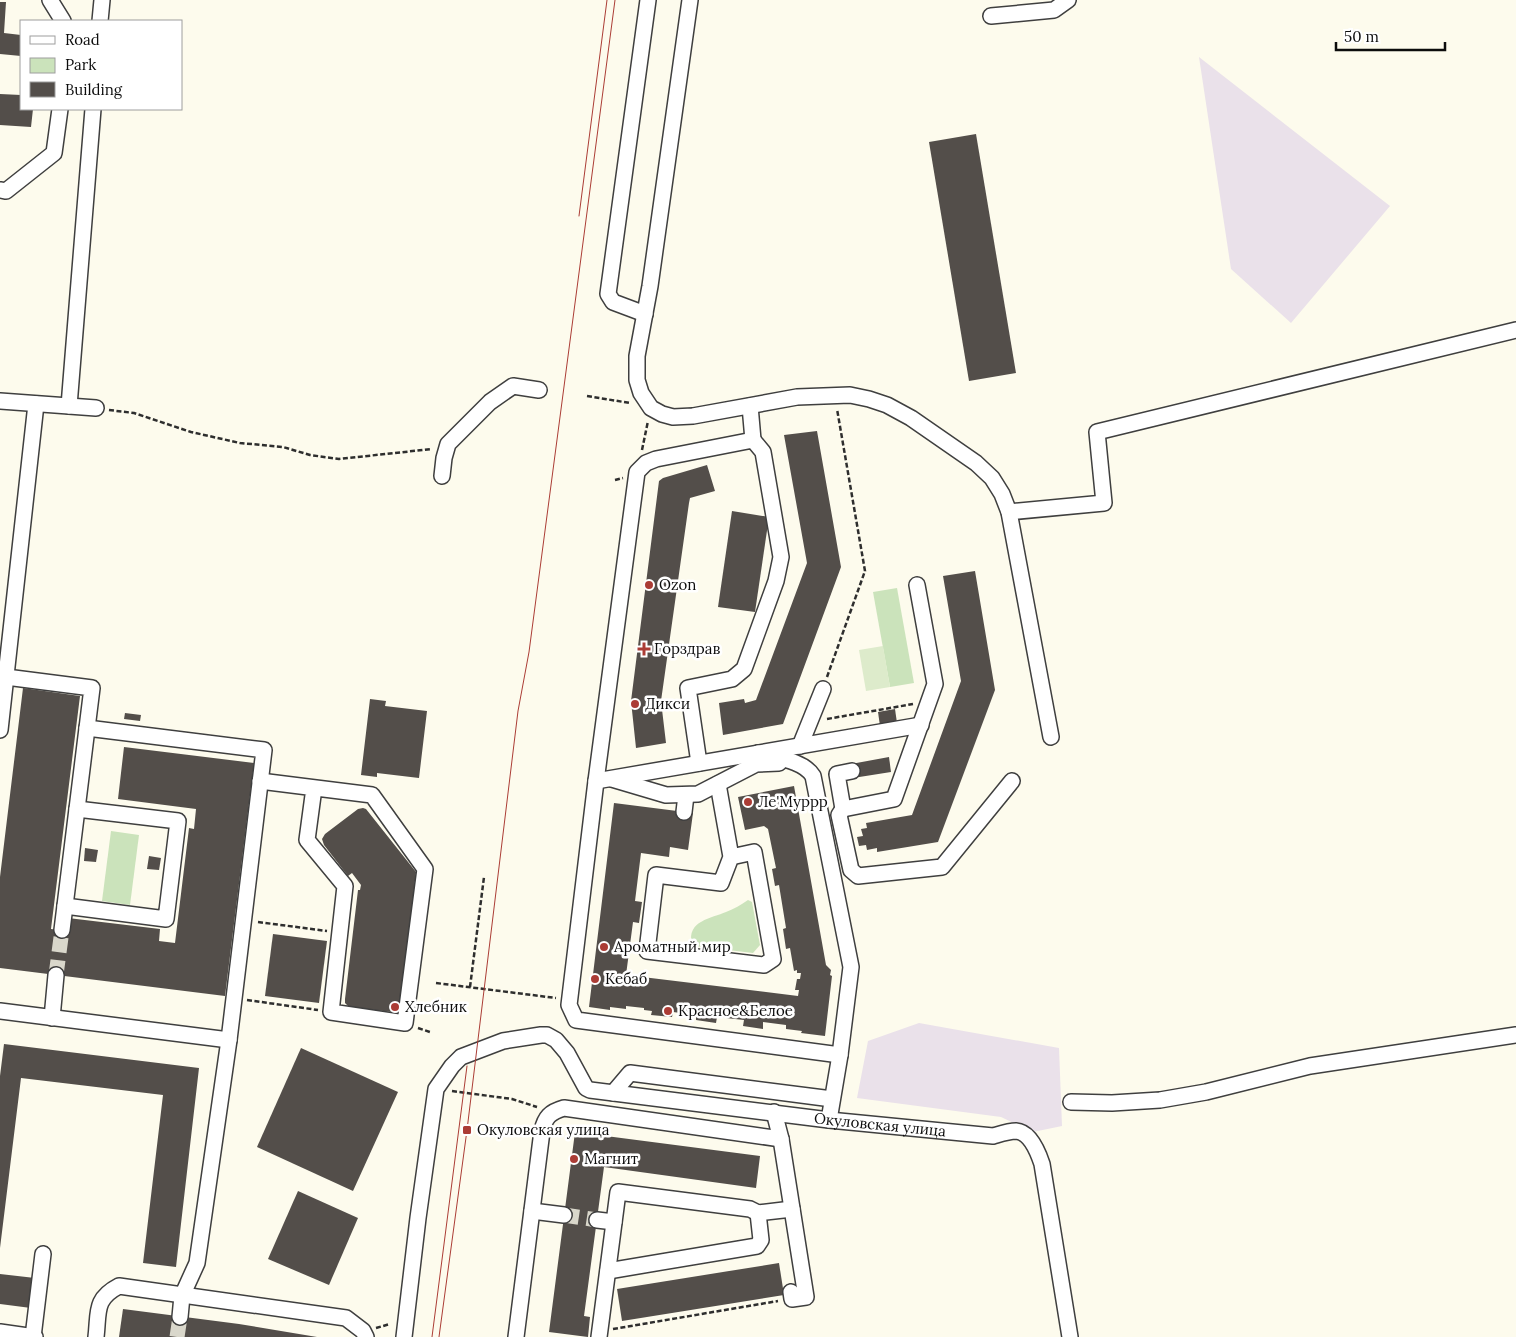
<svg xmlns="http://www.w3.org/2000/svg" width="1516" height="1337" font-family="Lora,serif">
<rect width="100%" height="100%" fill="#fdfbed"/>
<g fill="#eae1ea">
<path d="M1199,57L1390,206L1291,323L1231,269Z"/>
<path d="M919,1023L1059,1048L1062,1126L1033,1132L1001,1117L857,1098L868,1041Z"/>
</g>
<g fill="#cbe3bb">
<path d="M897,588L914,683L890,687L873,592Z"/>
<path d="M111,831L139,835L130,905L102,901Z"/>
<path d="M748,900L752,902L760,945L753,953L695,946L692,944C686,921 712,918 726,912C734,909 741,905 748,900Z"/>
</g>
<path fill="#ddebcb" d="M883,646L890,687L866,691L859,650Z"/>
<g fill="#534e4a">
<path d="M0,2H6L4,33L21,35V56L0,54Z"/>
<path d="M0,94L21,95V109H33L31,127L0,125Z"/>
<path d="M976,134L1016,373L969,381L929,142Z"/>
<path d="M817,431L841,567L783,724L723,735L719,703L744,699L745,703L756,700L807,563L784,435Z"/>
<path d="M707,465L715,491L690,498L689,503L661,701L666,743L636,748L631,701L659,481L663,478Z"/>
<path d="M732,511L769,517L755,612L718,607Z"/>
<path d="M975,571L995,690L938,842L877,852V848L867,850L866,845L859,846L857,837L863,836L861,829L867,828L866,823L912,815L961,681L943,576Z"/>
<path d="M23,688L80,696L51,929L67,931L68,918L160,929L159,941L175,943L189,828L194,829L196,809L118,799L124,747L254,763L225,996L0,968V877Z"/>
<path d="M370,699L386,701L385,706L427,711L419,778L377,773V777L361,775Z"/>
<path d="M895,709L897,723L880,726L878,712Z"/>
<path d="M125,713L141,715L140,721L124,719Z"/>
<path d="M889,757L891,772L853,778L851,764Z"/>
<path d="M794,786L826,965L831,970L830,975L832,976L825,1036L801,1033L802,1031L786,1029V1025L763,1022V1029L743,1026L744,1020L717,1017L716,1023L696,1020V1015L673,1012L672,1017L651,1015L652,1011L644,1010V1008L626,1006V1009L610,1007V1010L589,1007L614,803L693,813L688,850L670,847L669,857L641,853L635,901L642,902L639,923L633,922L626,975L798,996L799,990H795L797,979H800L801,973H797V970L794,971L790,948L786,949L783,929L786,928L779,885L775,886L772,869L776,868L768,829L764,826L745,830L738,797Z"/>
<path d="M363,808L366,809L416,872L400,1008L397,1011L392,1012L349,1007L345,1003V999L358,890H360L361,885L352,873L348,876L324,845L322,839L325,834L358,809Z"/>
<path d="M85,848L98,850L96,862L84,861Z"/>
<path d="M149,856L161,858L159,870L147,869Z"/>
<path d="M273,934L327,941L319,1003L265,996Z"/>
<path d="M4,1044L199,1068L176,1267L143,1263L163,1095L21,1078L0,1248V1076Z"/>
<path d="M301,1048L398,1092L353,1191L257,1147Z"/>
<path d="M575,1132L760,1156L756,1188L604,1167L584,1316L590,1317L588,1337L549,1332Z"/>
<path d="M298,1191L358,1218L329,1285L268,1259Z"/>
<path d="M779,1263L784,1295L622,1321L617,1289Z"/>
<path d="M0,1274L35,1278L31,1308L0,1304Z"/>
<path d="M123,1309L239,1324L317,1337H119Z"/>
</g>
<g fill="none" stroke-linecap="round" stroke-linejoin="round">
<g stroke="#d9d7cb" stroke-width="15" stroke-dasharray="15 8" stroke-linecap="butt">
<path d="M56,975L62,930"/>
<path d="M564,1215L597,1220"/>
<path d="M177,1337L180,1317"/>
</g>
<g stroke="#3f3f3f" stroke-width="18">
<g id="minor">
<path d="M50,0L63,21"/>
<path d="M690,0L650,286L637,356V380L641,393L651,408L662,414L673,417L693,416L797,397L850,395L869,399L887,405L911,418L976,463L992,478L1002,494L1009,512L1051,737"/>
<path d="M991,16L1054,10L1068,0"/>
<path d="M100,21L102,0"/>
<path d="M0,190L6,191L54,153L60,109"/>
<path d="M645,314L613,302L608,294L648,0"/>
<path d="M0,401L96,408"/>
<path d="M69,406L93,109"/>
<path d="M750,406L753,440"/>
<path d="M442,476L444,458L448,444L490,402L513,386L539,390"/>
<path d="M1009,512L1104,503L1097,432L1516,330"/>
<path d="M917,585L935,684L894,799L843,809L839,815L851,870L858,876L942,867L1012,781"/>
<path d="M6,677L92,688L62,930"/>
<path d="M87,728L264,750L229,1040L197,1263L182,1296L180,1317"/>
<path d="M0,730L36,404"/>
<path d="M800,746L823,689"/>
<path d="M758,753C776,758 803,760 813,776L851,967L840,1055L829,1120"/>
<path d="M699,763L688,688L732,679L744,669L776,581L781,557L763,452L753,440L656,459L646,463L637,472L596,781L569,1005L576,1020L840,1055"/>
<path d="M612,779L666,795L698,794L756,764L779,763"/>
<path d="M260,781L372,795L425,869L405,1023L331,1012L345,886L307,840L314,788"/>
<path d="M596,781L921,725"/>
<path d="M718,784L731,857L754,852L773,959L764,965L647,951L656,875L721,883L731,857"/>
<path d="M843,809L837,774L852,771"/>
<path d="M684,812L686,795"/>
<path d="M65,906L166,919L178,821L77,809"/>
<path d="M0,1011L229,1040"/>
<path d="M52,1018L56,975"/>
<path d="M613,1093L630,1073L832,1099"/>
<path d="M1071,1102L1112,1103L1160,1100L1206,1092L1310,1066L1516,1035"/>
<path d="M774,1112L781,1139L806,1297L792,1299L791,1292"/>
<path d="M532,1211L564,1215"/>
<path d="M597,1220L614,1222"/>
<path d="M608,1271L757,1246L761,1240L758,1213"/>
<path d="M0,1332L35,1337"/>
<path d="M33,1337L43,1254"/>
<path d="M96,1337C99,1312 94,1299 119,1286L346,1318L363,1331L366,1337"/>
<path id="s1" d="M404,1337L418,1218L436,1089L452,1066L461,1057L503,1041L541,1035H547L556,1040L567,1053L586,1088L590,1090L829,1120L993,1136C1000,1134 1009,1131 1016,1131C1030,1132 1038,1152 1042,1164L1070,1337"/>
<path d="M516,1337L542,1131C545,1117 550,1112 564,1108L781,1139"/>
<path d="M599,1337L618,1192L750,1209L758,1213L792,1209"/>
</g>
</g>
<g stroke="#2e2e2e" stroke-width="2.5" stroke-dasharray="5 2.5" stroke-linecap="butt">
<path d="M587,396L630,403"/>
<path d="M109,410L134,413L191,432L240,443L283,447L310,455L339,459L432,449"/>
<path d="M642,450L648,421"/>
<path d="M615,480L623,478"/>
<path d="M827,677L865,571L837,409"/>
<path d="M827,719L913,704"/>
<path d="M258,922L327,931"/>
<path d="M436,983L556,998"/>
<path d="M470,987L484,877"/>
<path d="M247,1000L318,1010"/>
<path d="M418,1028L430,1032"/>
<path d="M452,1091L512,1099L537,1107"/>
<path d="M376,1328L390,1324"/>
<path d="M613,1329L778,1301"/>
</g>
<use href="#minor" stroke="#fff" stroke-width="15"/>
<g stroke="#ab3c35" stroke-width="1">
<path d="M579,216L607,0"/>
<path d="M432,1337L467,1066"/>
<path d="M439,1337L467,1130L518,711L529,652L615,0"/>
</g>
</g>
<g fill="#ab3c35" stroke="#fff" stroke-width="2">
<circle cx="649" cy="585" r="5"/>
<path d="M641.5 641.5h5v5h5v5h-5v5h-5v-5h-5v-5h5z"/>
<circle cx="635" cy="704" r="5"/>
<circle cx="748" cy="802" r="5"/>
<circle cx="604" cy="947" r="5"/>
<circle cx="595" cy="979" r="5"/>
<circle cx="395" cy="1007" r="5"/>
<circle cx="668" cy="1011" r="5"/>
<rect x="462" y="1125" width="10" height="10" rx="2.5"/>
<circle cx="574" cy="1159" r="5"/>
</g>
<g text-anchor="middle" stroke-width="5" stroke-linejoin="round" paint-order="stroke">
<g font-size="15" fill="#0c0c0c" stroke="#fff" text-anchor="start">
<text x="659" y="590">Ozon</text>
<text x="654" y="654">Горздрав</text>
<text x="645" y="709">Дикси</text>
<text x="758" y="807">Ле'Муррр</text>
<text x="614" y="952">Ароматный мир</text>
<text x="605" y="984">Кебаб</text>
<text x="405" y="1012">Хлебник</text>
<text x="678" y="1016">Красное&amp;Белое</text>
<text x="477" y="1135">Окуловская улица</text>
<text x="584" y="1164">Магнит</text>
</g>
<g font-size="15" fill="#0c0c0c" stroke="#fff">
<text dy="5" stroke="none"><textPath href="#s1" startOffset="744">Окуловская улица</textPath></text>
</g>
</g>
<rect x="20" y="20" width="162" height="90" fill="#ffffff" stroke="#9e9e9e"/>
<rect x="30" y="36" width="25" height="8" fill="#ffffff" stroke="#9e9e9e"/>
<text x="65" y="45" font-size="15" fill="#0c0c0c">Road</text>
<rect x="30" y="58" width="25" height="15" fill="#cbe3bb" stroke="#9e9e9e"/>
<text x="65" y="70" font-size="15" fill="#0c0c0c">Park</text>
<rect x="30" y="82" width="25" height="15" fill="#534e4a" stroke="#9e9e9e"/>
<text x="65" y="95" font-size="15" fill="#0c0c0c">Building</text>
<path d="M1336 42v8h109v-8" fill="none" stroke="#0c0c0c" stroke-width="2.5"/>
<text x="1344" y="42" font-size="15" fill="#0c0c0c" stroke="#ffffff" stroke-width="4" paint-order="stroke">50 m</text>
</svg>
